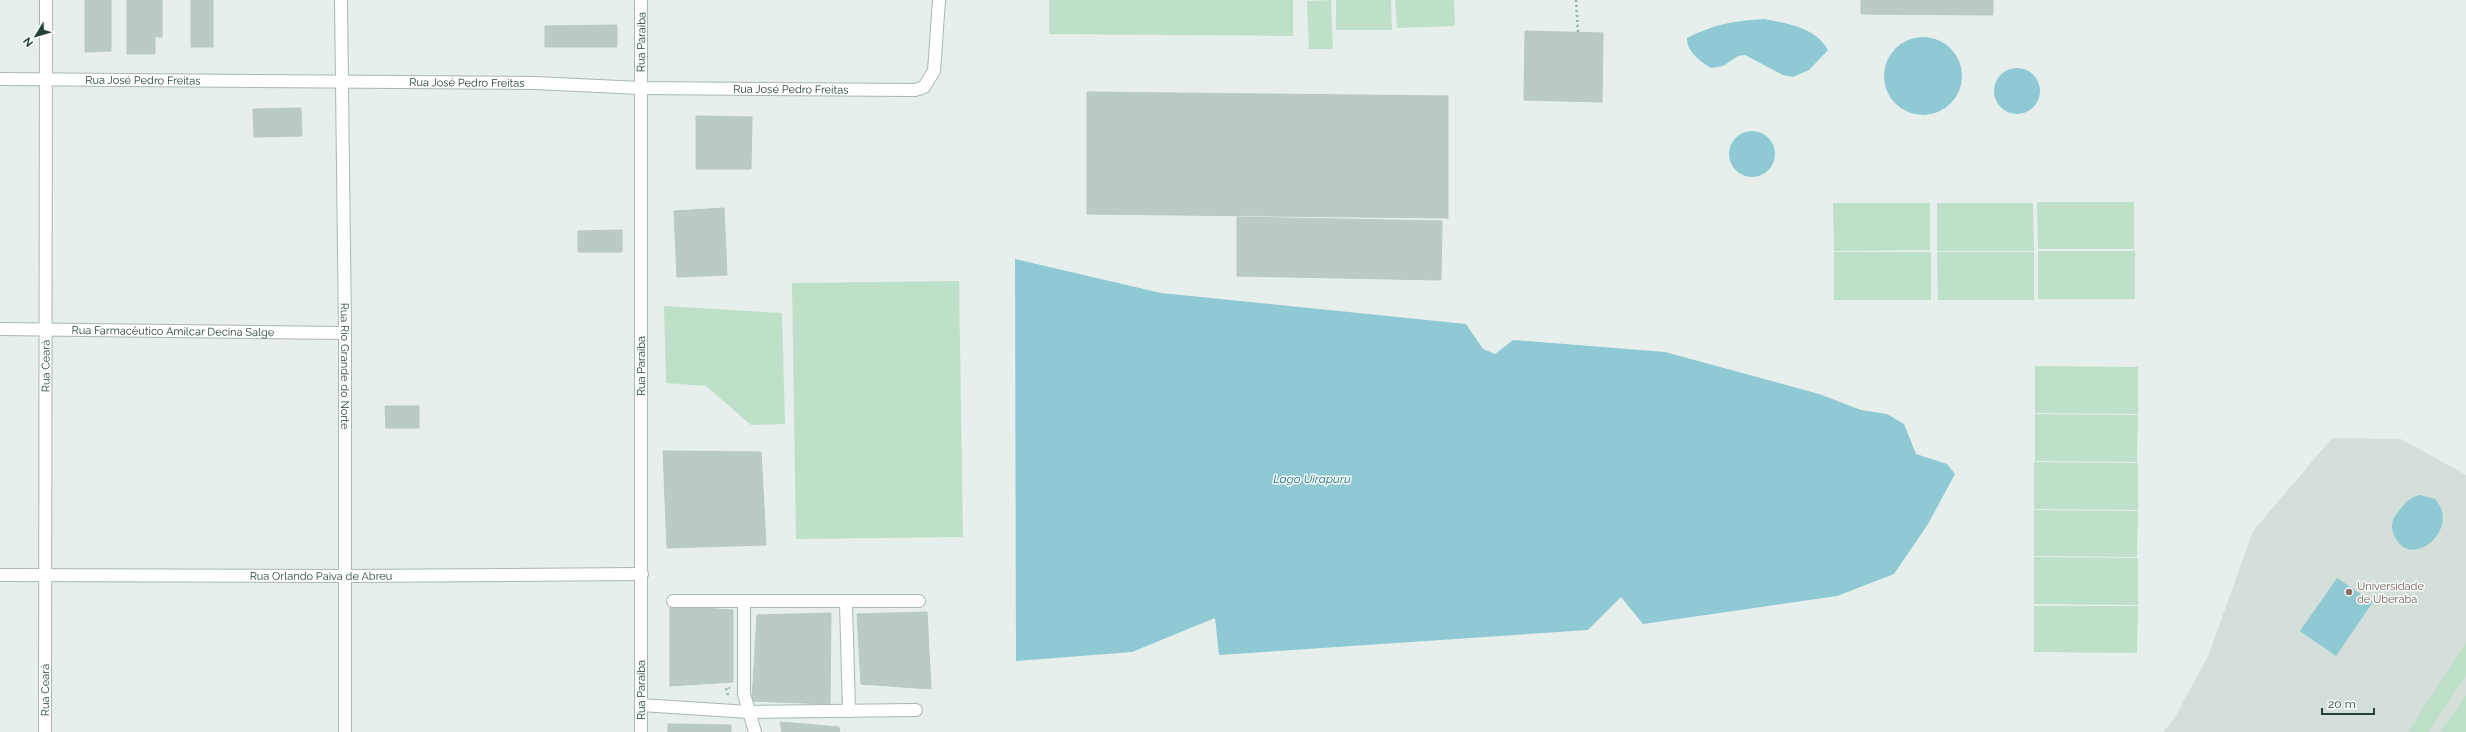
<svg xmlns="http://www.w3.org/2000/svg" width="2466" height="732" font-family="Raleway,sans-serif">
<rect width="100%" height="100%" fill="#e6efeb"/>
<path fill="#d4dfda" d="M2332,438L2401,439L2466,475V732H2163L2174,719L2209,654L2253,531Z"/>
<g fill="#bfe0c8">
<path d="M1049,0H1293V36L1049,34Z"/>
<path d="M1331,0L1333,49H1309L1307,1Z"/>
<path d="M1336,0H1391L1392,30H1336Z"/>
<path d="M1395,0H1454L1455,26L1397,28Z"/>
<path d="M2037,202H2134V249H2038Z"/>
<path d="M1833,203H1930V250L1834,251Z"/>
<path d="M1937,203H2033L2034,251H1937Z"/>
<rect x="2038" y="251" width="97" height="48"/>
<rect x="1834" y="252" width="97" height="48"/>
<path d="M1937,252H2034V300H1938Z"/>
<path d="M959,281L963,537L796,539L792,283Z"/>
<path d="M664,306L782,313L785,424L751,425L706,386L666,383Z"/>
<path d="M2035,366L2138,367V414L2035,413Z"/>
<path d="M2035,414L2138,415L2137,462L2035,461Z"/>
<path d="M2034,462L2138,463V510L2034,509Z"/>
<path d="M2034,510L2138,511L2137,557L2034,556Z"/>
<path d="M2034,557L2138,558V605L2034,604Z"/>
<path d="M2034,606H2138L2137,653L2034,652Z"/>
<path d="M2466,643V676L2429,732H2408Z"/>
<path d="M2466,695V732H2440Z"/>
</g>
<g fill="#8ec9d4">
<path d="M1764,19C1788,24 1815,27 1828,50L1809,70L1793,77L1783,75L1745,55L1738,56L1723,66L1711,68C1701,62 1686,51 1687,38C1715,24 1734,21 1764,19Z"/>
<circle cx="1923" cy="76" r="39"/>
<circle cx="2017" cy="91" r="23"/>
<circle cx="1752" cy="154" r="23"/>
<path d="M1015,259L1161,293L1466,324L1483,349L1495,354L1513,340L1665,352L1819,394L1861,410L1887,414L1904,424L1916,454L1947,464L1955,474L1928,524L1894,574L1837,596L1643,624L1621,597L1588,630L1219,655L1215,618L1132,652L1016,661Z"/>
<path d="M2420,495L2435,499C2462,529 2411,571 2395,537C2391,529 2391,523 2395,516C2403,506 2407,498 2420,495Z"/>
<path d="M2337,578L2373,602L2336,656L2300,631Z"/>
</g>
<g fill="#bbcac4" stroke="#b8c9c2">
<path d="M85,0H111V51L85,52Z"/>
<path d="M127,0H162V37H155V54H127Z"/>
<rect x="191" y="0" width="22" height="47"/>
<path d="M1861,0H1993V15L1861,14Z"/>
<path d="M617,25V47H545V26Z"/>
<path d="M1525,31L1603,33L1602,102L1524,100Z"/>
<path d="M1087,92L1448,96V218L1087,214Z"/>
<path d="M301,108L302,136L254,137L253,109Z"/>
<path d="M696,116L752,117L751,169H696Z"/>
<path d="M724,208L727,275L677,277L674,211Z"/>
<path d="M1237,217L1442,221L1441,280L1237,276Z"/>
<path d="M622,230V252H578V231Z"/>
<path d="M385,406H419V428H386Z"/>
<path d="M663,451L761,452L766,545L667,548Z"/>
<path d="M670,606L733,610V682L670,686Z"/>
<path d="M927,612L931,689L861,684L857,614Z"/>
<path d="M831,613L830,704L752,701L757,615Z"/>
<path d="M780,722L839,727L840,732H782Z"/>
<path d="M668,724L731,725V732H668Z"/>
</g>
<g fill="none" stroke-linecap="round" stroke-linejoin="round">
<g stroke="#a8b8b2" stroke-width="14">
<g id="street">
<path id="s1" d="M341,0L345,333V732"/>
<path id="s2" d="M0,79L535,83L640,88L915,90L924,87L934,71L939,0"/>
<path id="s3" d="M0,329L345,333"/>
<path id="s4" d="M0,575L346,576L642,574"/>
<path d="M673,601H919"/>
<path d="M744,601V694L755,732"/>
<path d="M846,602L849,711"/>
<path d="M641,705L749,712L916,710"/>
<path id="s5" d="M45,732L46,0"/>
<path d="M641,732V0"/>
</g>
</g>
<g stroke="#86b3a5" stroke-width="2.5" stroke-dasharray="2 3" stroke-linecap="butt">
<path d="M1576,0L1578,32"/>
<path d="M728,695L726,688H730"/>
</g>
<use href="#street" stroke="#fff" stroke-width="12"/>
</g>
<circle fill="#8d6e63" stroke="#f7fbf9" stroke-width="1.5" cx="2349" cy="592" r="4"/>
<g text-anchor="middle" stroke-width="3" stroke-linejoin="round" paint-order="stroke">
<g font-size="11" fill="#24423a" stroke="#f7fbf9">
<text transform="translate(641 42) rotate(-89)" y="4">Rua Paraíba</text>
<text dy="4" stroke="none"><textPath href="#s2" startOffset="143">Rua José Pedro Freitas</textPath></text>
<text dy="4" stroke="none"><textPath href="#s2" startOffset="467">Rua José Pedro Freitas</textPath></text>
<text dy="4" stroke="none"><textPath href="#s2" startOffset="791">Rua José Pedro Freitas</textPath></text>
<text dy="4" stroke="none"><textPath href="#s3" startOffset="173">Rua Farmacêutico Amilcar Decina Salge</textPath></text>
<text dy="4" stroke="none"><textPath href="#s5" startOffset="366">Rua Ceará</textPath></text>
<text dy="4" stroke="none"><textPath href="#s1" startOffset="366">Rua Rio Grande do Norte</textPath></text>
<text transform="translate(641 366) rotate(-90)" y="4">Rua Paraíba</text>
<text dy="4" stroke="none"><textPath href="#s4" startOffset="321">Rua Orlando Paiva de Abreu</textPath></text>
<text dy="4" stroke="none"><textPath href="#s5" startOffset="42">Rua Ceará</textPath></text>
<text transform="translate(641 690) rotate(-90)" y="4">Rua Paraíba</text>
</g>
<g font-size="11" fill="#785e54" stroke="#f7fbf9" text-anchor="start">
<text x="2357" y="590">Universidade<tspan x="2357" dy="13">de Uberaba</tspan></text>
</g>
<g font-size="12" font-style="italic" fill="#1c6f80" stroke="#f7fbf9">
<text x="1312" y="483">Lago Uirapuru</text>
</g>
</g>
<g transform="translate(36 36) rotate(232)" stroke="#f7fbf9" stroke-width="3" paint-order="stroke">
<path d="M0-3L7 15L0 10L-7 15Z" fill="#24423a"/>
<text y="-6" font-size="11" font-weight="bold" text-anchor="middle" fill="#24423a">N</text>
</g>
<path d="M2322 708v6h52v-6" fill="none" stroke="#24423a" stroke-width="2"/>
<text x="2328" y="708" font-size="12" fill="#24423a" stroke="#f7fbf9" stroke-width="3" paint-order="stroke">20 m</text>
</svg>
